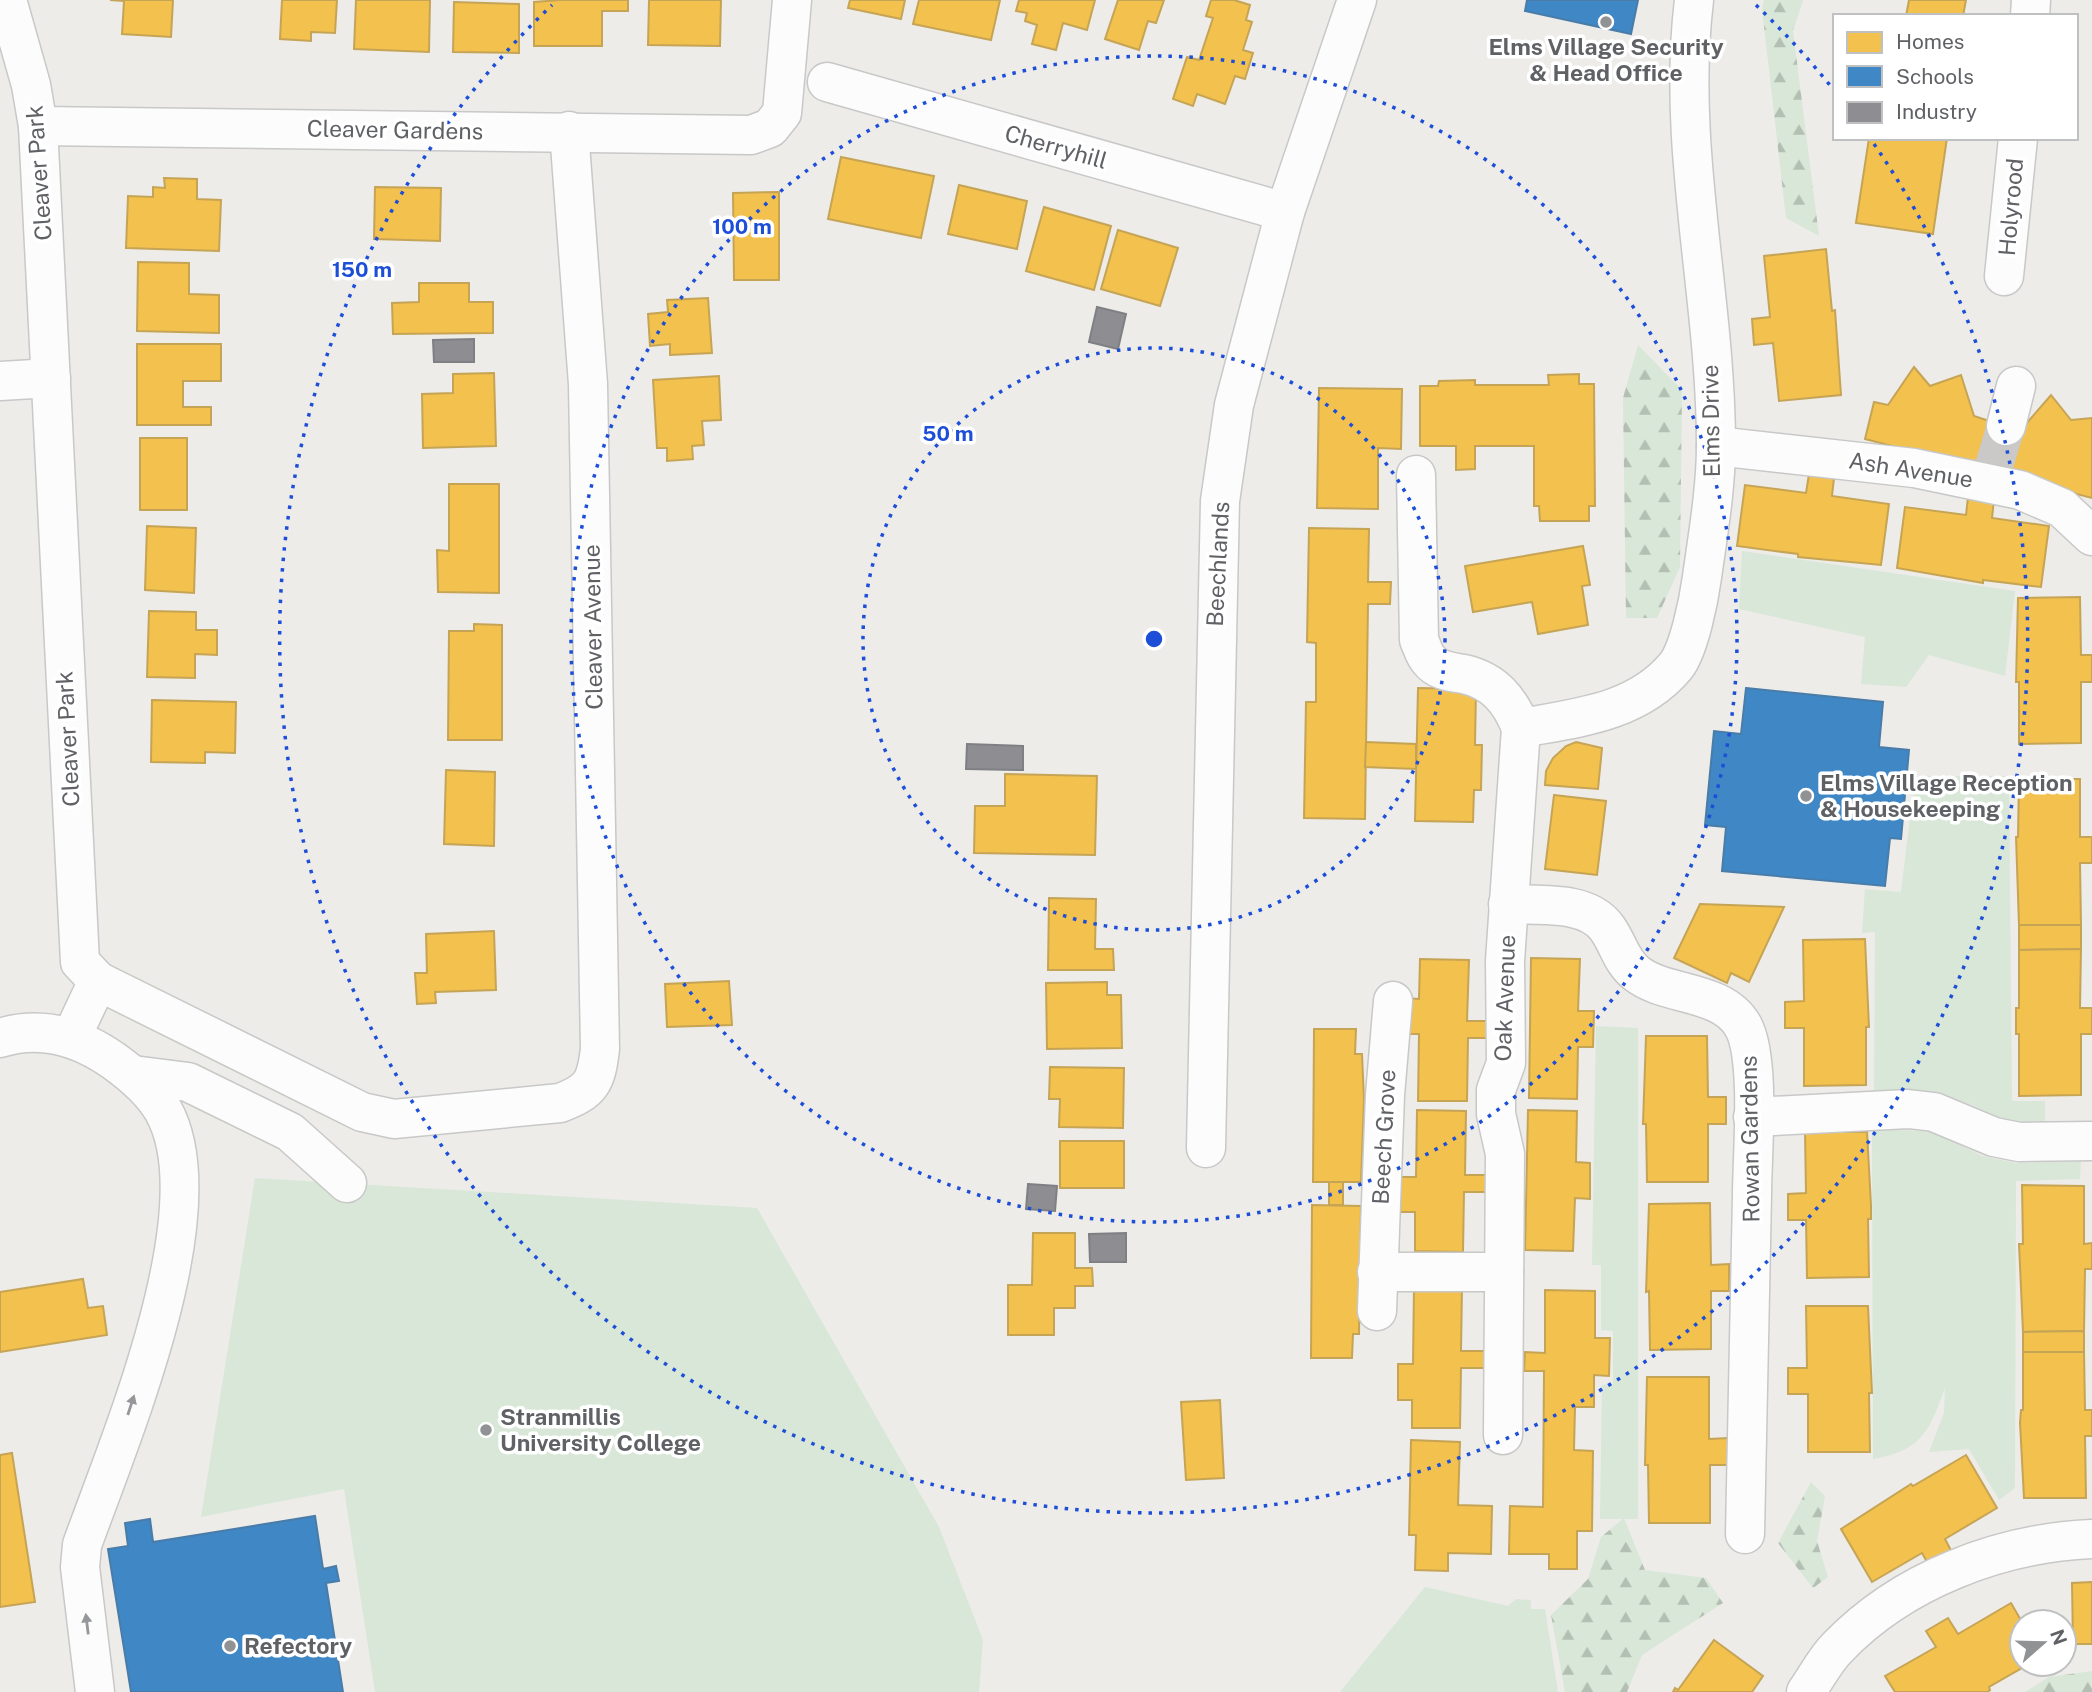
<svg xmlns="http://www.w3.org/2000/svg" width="2092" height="1692" font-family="'Public Sans',sans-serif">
<defs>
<pattern id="forest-firs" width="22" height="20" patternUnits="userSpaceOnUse" patternTransform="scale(1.75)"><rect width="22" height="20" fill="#d8e7d7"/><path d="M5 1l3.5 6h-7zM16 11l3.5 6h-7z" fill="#b2bfb2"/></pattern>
</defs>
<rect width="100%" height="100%" fill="#edece9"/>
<g fill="#d8e7d7">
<path d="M1742,551L2015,591L2005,676L1929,655L1906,687L1861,684L1865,637L1739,609Z"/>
<path d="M1915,776H2009L2012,1101H2045V1122L2013,1123L1970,1104L1940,1095H1874L1875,932L1862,933L1865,889L1901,892Z"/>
<path d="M1596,1026L1638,1028V1519H1600L1602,1385L1613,1384V1331L1601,1330V1265H1592Z"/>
<path d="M1872,1128L1934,1132L1982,1156L2016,1163L2081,1161L2080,1179L2016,1181L2015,1488L1999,1500L1969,1449L1929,1452L1944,1413L1945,1388C1929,1431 1923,1450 1873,1459Z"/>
<path d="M255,1178L757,1208L939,1527L983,1640L979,1692H375L344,1489L201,1517Z"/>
<path d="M1425,1587L1508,1606L1516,1599L1531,1600V1609H1545L1558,1692H1340Z"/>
</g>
<g fill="url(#forest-firs)">
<path d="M1764,0H1803L1793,31L1819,236L1786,218L1762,9Z"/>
<path d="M1638,345L1682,390L1680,567L1657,618H1626L1623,398Z"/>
<path d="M1811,1482L1825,1496L1817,1541L1828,1577L1813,1588L1778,1543Z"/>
<path d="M1624,1518L1645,1570L1706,1578L1723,1603L1642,1655L1627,1692H1565L1551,1615L1588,1579L1601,1537Z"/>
<path d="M2092,1671V1692H2025L2049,1677Z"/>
</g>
<g fill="#f2c14e" stroke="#c6a455" stroke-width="2">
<path d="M110,0H173L171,37L122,34L124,1Z"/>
<path d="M282,0H337L335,33L311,32V41L280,39Z"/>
<path d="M356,0H430L429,52L354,49Z"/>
<path d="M559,0H628V11H602V46H534V2Z"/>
<path d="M649,0H721L720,46L648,45Z"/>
<path d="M850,0H905L901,19L848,8Z"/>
<path d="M919,0H1000L991,40L913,24Z"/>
<path d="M1019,0H1095L1087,30L1063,23L1056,50L1032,44L1037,25L1025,21L1027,13L1016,11Z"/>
<path d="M1118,0H1164L1156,23L1148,21L1139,50L1105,39Z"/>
<path d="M1211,0H1234L1250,5L1246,20L1252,22L1243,50L1253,53L1245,79L1235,76L1225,104L1197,94L1193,106L1173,99L1187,57L1199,60L1213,18L1206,16Z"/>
<path d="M1909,0H1966L1963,16H1906Z"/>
<path d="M454,2L519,4V53L453,52Z"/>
<path d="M1869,138H1947L1933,234L1856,223Z"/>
<path d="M841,157L934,176L921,238L828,219Z"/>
<path d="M164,178L197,179V199L221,200L219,251L126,248L128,196L153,197V187L165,188Z"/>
<path d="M959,185L1027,201L1017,249L948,234Z"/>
<path d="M375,187L441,188L440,241L374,239Z"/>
<path d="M779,192V280H734L733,193Z"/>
<path d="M1044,207L1111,226L1094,290L1026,271Z"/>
<path d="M1118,230L1178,248L1160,306L1101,289Z"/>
<path d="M1826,249L1832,311L1835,310L1841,395L1779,401L1773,343L1754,345L1752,319L1770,317L1764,256Z"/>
<path d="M138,262L189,263V294L219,295V333L137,331Z"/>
<path d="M419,283H469V302H493V333L393,334L392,303L419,302Z"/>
<path d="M708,298L712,353L670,355V344L650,346L648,314L668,312L667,300Z"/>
<path d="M137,344H221V381H183V407H211V425H137Z"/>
<path d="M1914,367L1930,386L1961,375L1974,416L2020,431L2051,395L2071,420L2092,418V498L1865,439L1874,402L1888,405Z"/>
<path d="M494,373L496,446L423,448L422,394L453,393V374Z"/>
<path d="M1579,374V384H1594L1595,506H1589V521H1540L1539,506H1534V446H1475V469L1456,470V446H1420V386H1438L1439,381L1475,380V385H1549L1548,375Z"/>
<path d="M719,376L721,420L702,421L704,445L692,446L693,459L667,461V448H657L653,380Z"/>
<path d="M1319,388L1402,389L1401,449L1378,448V509L1317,508Z"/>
<rect x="140" y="438" width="47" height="72"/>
<path d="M1809,474L1834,478L1832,496L1889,504L1881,565L1798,557V554L1737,546L1745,485L1806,493Z"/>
<path d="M449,484H499V593L438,592L437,550L449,551Z"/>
<path d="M1968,497L1994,500L1992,518L2049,526L2041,587L1983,580V583L1897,568L1905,507L1966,515Z"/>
<path d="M147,526L196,528L194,593L145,590Z"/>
<path d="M1309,528L1369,529L1368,582H1391L1390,604H1368L1365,819L1304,818L1306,702H1316V643L1307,642Z"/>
<path d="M1583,546L1590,585L1582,586L1588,625L1538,634L1532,602L1473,612L1465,566Z"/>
<path d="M2080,597L2081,655H2092V682H2081V743L2019,744V682H2016L2018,598Z"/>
<path d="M149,611L196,612V630H217V655L195,654V678L147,677Z"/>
<path d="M474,624L502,625V740H448L449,631H474Z"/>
<path d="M1418,688L1476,689L1475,745H1482L1481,790H1474L1473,822L1415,821Z"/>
<path d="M152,700L236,702L235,753L205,752V763L151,762Z"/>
<path d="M1366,742L1416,744V769L1365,767Z"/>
<path d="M1576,742L1602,748L1598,789L1545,785L1546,771L1553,758L1566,746Z"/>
<path d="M446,770L495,772L494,846L444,844Z"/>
<path d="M1005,774L1097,776L1095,855L974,853L975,806H1005Z"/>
<path d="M2019,779H2080V837H2092V863H2080L2081,925H2019L2016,837H2018Z"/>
<path d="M1554,795L1606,801L1597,875L1545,869Z"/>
<path d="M1049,898L1096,899L1095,949H1113L1114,970H1048Z"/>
<path d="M1700,904L1784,907L1749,982L1731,973L1727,983L1674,958Z"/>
<path d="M2019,925H2081V949L2019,950Z"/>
<path d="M494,931L496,990L435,992L436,1003L417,1004L415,973H427L426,934Z"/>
<path d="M1865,939L1869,1027H1866V1085L1804,1086V1028H1785V1002L1804,1001L1803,940Z"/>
<path d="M2081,949L2080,1008H2092V1034H2081V1095L2019,1096V1034H2016V1008H2019V950Z"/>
<path d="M1531,958L1580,959L1578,1011H1594L1593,1047H1578L1577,1099L1529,1098Z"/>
<path d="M1420,959L1469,960L1467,1021H1492V1038H1468L1467,1101H1418L1419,1034H1404L1405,998L1419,999Z"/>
<path d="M729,981L732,1025L667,1027L665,984Z"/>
<path d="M1107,982V995H1121L1122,1048L1047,1049L1046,983Z"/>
<path d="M1314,1029H1356L1355,1054H1362L1364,1099L1361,1182H1313Z"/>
<path d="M1646,1036H1707L1708,1097H1726V1124H1708V1182H1647L1646,1124H1643Z"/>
<path d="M1050,1067L1124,1068L1123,1128L1059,1127L1060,1099H1049Z"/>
<path d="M1417,1110L1466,1111L1465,1175H1488V1192H1464L1463,1252L1415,1251V1212H1400L1401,1177H1416Z"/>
<path d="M1528,1110L1577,1111L1576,1162L1590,1163V1199L1575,1198L1573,1251L1525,1250Z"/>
<path d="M1805,1132H1867L1871,1205V1219H1868L1869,1277L1807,1278L1806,1220H1788V1194L1806,1193Z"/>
<rect x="1060" y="1141" width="64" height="47"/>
<rect x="1329" y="1182" width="14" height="23"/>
<path d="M2022,1185L2084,1186V1244L2092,1243V1269H2085L2084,1331L2023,1332L2019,1244H2023Z"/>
<path d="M1710,1203L1711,1265L1729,1264V1291H1711V1349L1650,1350L1649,1291L1646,1292L1649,1204Z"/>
<path d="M1312,1205L1361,1206L1359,1334H1353L1352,1358H1311Z"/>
<path d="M1033,1233H1075V1268H1092L1093,1286H1075V1308H1054V1335H1008V1285H1032Z"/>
<path d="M83,1279L88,1308L103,1306L107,1335L0,1352V1292Z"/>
<path d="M1414,1287H1462L1461,1351H1485V1368H1461L1460,1428H1412V1400H1398V1364H1413Z"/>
<path d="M1545,1290L1595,1291V1338H1610L1609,1376L1594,1375V1407H1575L1574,1450L1593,1451L1592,1531H1577V1569H1549V1554H1509L1510,1506L1543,1507L1544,1371H1524L1525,1352L1545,1353Z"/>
<path d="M1806,1306H1868L1872,1393H1869L1870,1452H1808V1394H1788V1368H1807Z"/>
<path d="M2084,1331V1352H2023V1332Z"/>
<path d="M2023,1352H2084L2085,1410H2092V1436H2085L2086,1498H2024L2020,1423L2021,1410H2023Z"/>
<path d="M1647,1377H1709V1439L1728,1438V1465H1710V1523H1649L1648,1465H1645Z"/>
<path d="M1220,1400L1224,1478L1186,1480L1181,1402Z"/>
<path d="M1411,1440L1460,1442L1458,1505L1492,1506L1491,1554L1448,1553V1571L1415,1570L1416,1535H1409Z"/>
<path d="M12,1453L35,1602L0,1607V1455Z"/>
<path d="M1966,1455L1997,1508L1945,1539L1954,1556L1931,1569L1922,1553L1872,1582L1841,1529L1911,1484L1913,1486Z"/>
<path d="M2092,1582V1644H2073L2072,1583Z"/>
<path d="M2011,1603L2022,1622V1664H2029L1989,1687L1990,1690L1987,1692H1895L1885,1676L1936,1647L1926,1631L1948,1618L1958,1634Z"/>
<path d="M1714,1640L1763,1676L1752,1692H1673L1675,1688L1678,1690Z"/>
</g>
<g fill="#3f88c5" stroke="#497ca8" stroke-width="2">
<path d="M1527,0H1638L1631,34L1525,11Z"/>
<path d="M1746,688L1883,702L1879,747L1909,750L1901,839L1890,838L1885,886L1722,871L1726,827L1705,825L1714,731L1741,734Z"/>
<path d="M315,1516L323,1569L336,1566L339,1581L326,1583L343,1692H131L108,1549L128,1546L125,1523L150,1519L153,1542Z"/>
</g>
<g fill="#8d8d92" stroke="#7f8084" stroke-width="2">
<path d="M1097,307L1126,314L1118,349L1089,342Z"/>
<path d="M474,339V362H434L433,340Z"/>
<path d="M967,744L1023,746V770L966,769Z"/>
<path d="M1028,1184L1057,1186L1055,1211L1026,1209Z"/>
<path d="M1126,1233V1262H1090L1089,1234Z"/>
</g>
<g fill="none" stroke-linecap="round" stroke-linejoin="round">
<path stroke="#cac9c8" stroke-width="38" stroke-dasharray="38 19" stroke-linecap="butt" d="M1994,466L2006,426"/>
<g stroke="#c8c8c8" stroke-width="41">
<g id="minor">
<path d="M7,0L31,85L38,126L80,962L98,981L362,1112L394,1119L560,1103C592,1091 596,1082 600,1049L588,384L569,131"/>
<path d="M2030,16L2031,0"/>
<path d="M827,82L1285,212"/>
<path d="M38,126L751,135L770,128L782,113L792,0"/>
<path d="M2004,276L2018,138"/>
<path d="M0,381L51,378"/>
<path d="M2006,426L2016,386"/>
<path d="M1716,446L1914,468L2020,490L2062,508L2092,536"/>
<path d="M1416,475L1419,640C1422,646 1424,655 1429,660C1437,671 1451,672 1464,674C1494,681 1510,700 1521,728L1505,961L1506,1063L1496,1090V1114L1505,1154L1503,1435"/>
<path d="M1521,728C1576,718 1636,713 1675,667C1689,651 1699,599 1702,577C1708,534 1716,488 1716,445C1716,296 1676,149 1694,0"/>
<path d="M1508,904C1540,906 1587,900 1607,928C1618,943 1621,961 1636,973C1666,997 1722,989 1743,1026C1761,1058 1752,1156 1752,1195C1749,1308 1747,1421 1745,1534"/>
<path d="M0,1038C41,1025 80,1037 114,1061C132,1074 152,1091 163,1110C219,1209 118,1444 82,1545L80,1567L95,1692"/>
<path d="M71,1038L98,981"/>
<path d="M133,1075L188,1082L290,1132L347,1183"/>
<path d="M1753,1117L1908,1109L1934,1112L1994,1137L2019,1142L2092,1141"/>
<path d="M1206,1148L1220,501L1234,405L1285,212L1357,0"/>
<path d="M1377,1272H1504"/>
<path d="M1377,1311L1385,1095L1393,1001"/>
<path d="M1806,1692C1816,1678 1825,1660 1837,1648C1902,1580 2000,1543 2092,1539"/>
</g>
</g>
<use href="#minor" stroke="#fcfcfc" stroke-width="38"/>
</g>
<defs><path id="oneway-solid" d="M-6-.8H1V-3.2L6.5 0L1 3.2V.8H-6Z" transform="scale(1.75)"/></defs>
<g fill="#96979a">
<use href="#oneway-solid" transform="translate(131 1405) rotate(-72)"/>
<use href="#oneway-solid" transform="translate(87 1624) rotate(-97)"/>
</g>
<g fill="none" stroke="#1d4ed8" stroke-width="3.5" stroke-dasharray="3.5 7">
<circle cx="1154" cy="639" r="291"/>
<circle cx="1154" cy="639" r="583"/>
<path d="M1756 5A874 874 0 0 1 1833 89M1874 144A874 874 0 1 1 552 5"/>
</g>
<g fill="#919293" stroke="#fff" stroke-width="2.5">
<circle cx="1606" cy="22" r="7"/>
<circle cx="1806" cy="796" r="7"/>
<circle cx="486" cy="1430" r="7"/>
<circle cx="230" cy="1646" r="7"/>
</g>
<g text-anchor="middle" stroke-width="7" stroke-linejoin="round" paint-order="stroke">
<g font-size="23" font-weight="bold" fill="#5f6165" stroke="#fff" text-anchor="start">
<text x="1606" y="55" text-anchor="middle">Elms Village Security<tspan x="1606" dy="26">&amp; Head Office</tspan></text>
<text x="1820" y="791">Elms Village Reception<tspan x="1820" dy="26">&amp; Housekeeping</tspan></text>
<text x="500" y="1425">Stranmillis<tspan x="500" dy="26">University College</tspan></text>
<text x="244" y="1654">Refectory</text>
</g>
<g font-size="23" fill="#5f6165" stroke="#fff">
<text transform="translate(395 130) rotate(1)" y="8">Cleaver Gardens</text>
<text transform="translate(1056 147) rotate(16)" y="8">Cherryhill</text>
<text transform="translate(39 173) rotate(-94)" y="8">Cleaver Park</text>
<text transform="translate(2011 207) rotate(-85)" y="8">Holyrood</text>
<text transform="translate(1711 421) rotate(-91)" y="8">Elms Drive</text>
<text transform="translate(1911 470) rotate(9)" y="8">Ash Avenue</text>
<text transform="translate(1218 564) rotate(-87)" y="8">Beechlands</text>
<text transform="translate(593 627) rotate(-91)" y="8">Cleaver Avenue</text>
<text transform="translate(68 739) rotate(-93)" y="8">Cleaver Park</text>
<text transform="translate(1505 998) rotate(-88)" y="8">Oak Avenue</text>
<text transform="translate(1384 1137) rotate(-87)" y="8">Beech Grove</text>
<text transform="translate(1750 1139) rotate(-91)" y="8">Rowan Gardens</text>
</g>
</g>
<circle cx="1154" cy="639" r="10" fill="#1d4ed8" stroke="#fff" stroke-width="3.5"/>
<g font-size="21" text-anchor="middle" font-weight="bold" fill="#1d4ed8" stroke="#fff" stroke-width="7" stroke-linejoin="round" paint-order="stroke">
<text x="742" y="234">100 m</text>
<text x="362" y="277">150 m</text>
<text x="948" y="441">50 m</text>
</g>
<rect x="1833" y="14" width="245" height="126" fill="#ffffff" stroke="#bfc0c1" stroke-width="2"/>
<rect x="1847" y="32" width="35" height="21" fill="#f2c14e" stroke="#bfc0c1" stroke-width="2"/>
<text x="1896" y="49" font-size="21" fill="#5f6165">Homes</text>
<rect x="1847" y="66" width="35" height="21" fill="#3f88c5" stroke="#bfc0c1" stroke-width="2"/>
<text x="1896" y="84" font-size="21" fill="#5f6165">Schools</text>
<rect x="1847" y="102" width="35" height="21" fill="#8d8d92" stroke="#bfc0c1" stroke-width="2"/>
<text x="1896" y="119" font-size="21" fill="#5f6165">Industry</text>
<g transform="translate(2043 1643) rotate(70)"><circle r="33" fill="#ffffff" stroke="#bfc0c1" stroke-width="2"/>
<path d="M0-5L12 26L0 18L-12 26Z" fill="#919293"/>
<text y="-10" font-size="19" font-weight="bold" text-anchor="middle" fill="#5f6165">N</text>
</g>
</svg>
